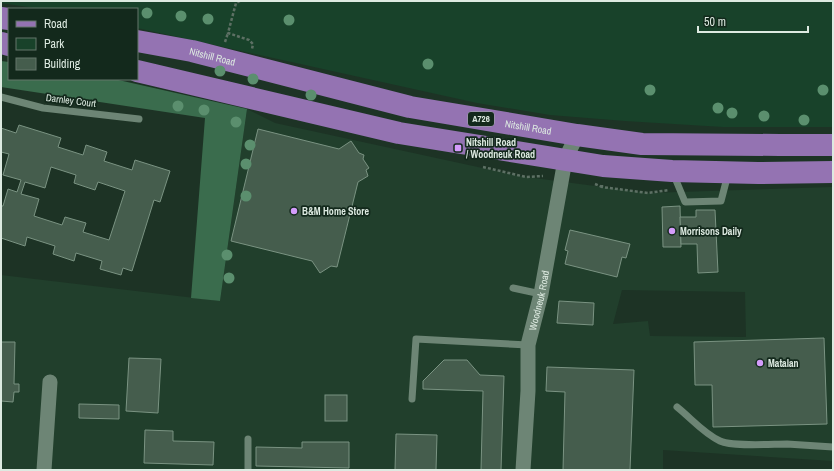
<svg xmlns="http://www.w3.org/2000/svg" width="834" height="471" font-family="'Archivo Narrow',sans-serif">
<rect width="100%" height="100%" fill="#1d3325"/>
<path fill="#213f2c" fill-rule="evenodd" d="M247,109L275,123L519,176L648,193L833,187V461L663,450V470H1V275L220,301ZM622,290L745,292L746,337L650,336L648,321L613,324Z"/>
<path fill="#18422a" d="M1,1H833V127H723L625,121L550,115L477,103L137,28V9H41L1,3Z"/>
<path fill="#3a6c4d" d="M1,61L9,62V79H114L247,109L220,301L191,298L205,118L1,87Z"/>
<g fill="#455d4d" stroke="#7a9382" fill-rule="evenodd">
<path d="M19,125L61,138L58,147L83,155L86,145L107,152L104,161L132,170L135,160L170,171L160,202L154,200L132,271L123,268L121,275L100,269L102,261L76,253L74,261L53,254L55,246L27,237L25,246L1,238V206H3L8,189L17,192L21,180L3,175L9,154L1,152V128L16,133ZM51,167L76,175L74,183L95,190L98,182L125,191L109,240L83,232L86,223L65,217L62,225L34,216L39,199L21,194L25,182L45,188Z"/>
<path d="M258,129L339,149L351,141L359,153L364,155L363,159L369,168L366,170L368,176L358,182L337,267L331,266L320,273L312,261L231,241Z"/>
<path d="M680,206L681,247H663L662,207Z"/>
<path d="M696,210H715L718,272L698,273L697,244H681L680,217H696Z"/>
<path d="M570,230L630,244L626,258L622,257L617,277L565,264L568,251L565,250Z"/>
<path d="M559,301L594,303L593,325L557,323Z"/>
<path d="M824,338L827,424L713,427L712,385H695L694,342Z"/>
<path d="M1,342H15L14,384H19V392H14L13,402L1,401Z"/>
<path d="M129,358L161,359L158,413L126,411Z"/>
<path d="M444,360H467L480,375L504,376L501,470H481L483,391L423,389V381Z"/>
<path d="M547,367L634,370L630,470H563L565,392L546,391Z"/>
<rect x="325" y="395" width="22" height="26"/>
<path d="M79,404L119,405V419L79,418Z"/>
<path d="M145,430L173,431V441L214,442L213,465L144,463Z"/>
<path d="M396,434L437,435L436,470H395Z"/>
<path d="M302,442H349V468L256,466V447L302,448Z"/>
</g>
<g fill="none" stroke-linecap="round" stroke-linejoin="round">
<g stroke="#5d7064" stroke-width="2.5" stroke-dasharray="3 2" stroke-linecap="butt">
<path d="M240,1L236,3L228,33L249,40L253,44L252,49"/>
<path d="M225,42L228,33"/>
<path d="M483,167L526,177L543,176"/>
<path d="M595,184L602,187"/>
<path d="M602,185V187L648,193L669,190"/>
</g>
<g stroke="#6d8575" stroke-width="7">
<path d="M1,97L43,108L139,119"/>
<path d="M673,173L685,202L721,201L728,174"/>
<path d="M513,288L541,294"/>
<path d="M412,399L416,339L528,345"/>
<path d="M677,407C692,419 703,433 720,441C733,447 772,444 787,444C802,445 818,446 833,447"/>
<path d="M248,470V439"/>
</g>
<g stroke="#6d8575" stroke-width="15">
<path d="M44,470L50,382"/>
<path id="s1" d="M523,470L528,391V345L541,294L565,160L577,135"/>
</g>
<g stroke="#9473b2" stroke-width="22">
<path d="M1,18L9,19"/>
<path id="s2" d="M137,41L192,51L410,107L577,135L642,144L780,145H833"/>
<path d="M1,43L9,45"/>
<path d="M137,71L399,133L603,166L672,171L758,173L833,172"/>
</g>
</g>
<g fill="#5b8f6e">
<circle cx="147" cy="13" r="5.5"/>
<circle cx="181" cy="16" r="5.5"/>
<circle cx="208" cy="19" r="5.5"/>
<circle cx="289" cy="20" r="5.5"/>
<circle cx="428" cy="64" r="5.5"/>
<circle cx="220" cy="71" r="5.5"/>
<circle cx="253" cy="79" r="5.5"/>
<circle cx="650" cy="90" r="5.5"/>
<circle cx="823" cy="90" r="5.5"/>
<circle cx="311" cy="95" r="5.5"/>
<circle cx="178" cy="106" r="5.5"/>
<circle cx="718" cy="108" r="5.5"/>
<circle cx="204" cy="110" r="5.5"/>
<circle cx="732" cy="113" r="5.5"/>
<circle cx="764" cy="116" r="5.5"/>
<circle cx="804" cy="120" r="5.5"/>
<circle cx="236" cy="122" r="5.5"/>
<circle cx="250" cy="145" r="5.5"/>
<circle cx="246" cy="164" r="5.5"/>
<circle cx="246" cy="196" r="5.5"/>
<circle cx="227" cy="255" r="5.5"/>
<circle cx="229" cy="278" r="5.5"/>
</g>
<g fill="#d49cfb" stroke="#13291c" stroke-width="1.5">
<rect x="454" y="144" width="8" height="8" rx="2"/>
<circle cx="294" cy="211" r="4"/>
<circle cx="672" cy="231" r="4"/>
<circle cx="760" cy="363" r="4"/>
</g>
<g text-anchor="middle" stroke-width="3.5" stroke-linejoin="round" paint-order="stroke">
<rect fill="#13291c" stroke="#a0b0a6" stroke-width="1" x="468" y="112" width="26" height="14" rx="3"/>
<g font-size="9" font-weight="bold" fill="#ddeae1">
<text x="481" y="122">A726</text>
</g>
<g font-size="10" fill="#ddeae1" stroke="#13291c">
<text dy="4" stroke="none"><textPath href="#s2" startOffset="77">Nitshill Road</textPath></text>
<text transform="translate(71 100) rotate(7)" y="4">Darnley Court</text>
<text dy="4" stroke="none"><textPath href="#s2" startOffset="401">Nitshill Road</textPath></text>
<text dy="4" stroke="none"><textPath href="#s1" startOffset="171">Woodneuk Road</textPath></text>
</g>
<g font-size="10" font-weight="bold" fill="#ddeae1" stroke="#13291c" text-anchor="start">
<text x="466" y="146">Nitshill Road<tspan x="466" dy="12">/ Woodneuk Road</tspan></text>
<text x="302" y="215">B&amp;M Home Store</text>
<text x="680" y="235">Morrisons Daily</text>
<text x="768" y="367">Matalan</text>
</g>
</g>
<rect width="834" height="471" fill="none" stroke="#ddeae1" stroke-width="4"/>
<rect x="8" y="8" width="130" height="72" fill="#13291c" stroke="#64766b"/>
<rect x="16" y="21" width="20" height="6" fill="#9473b2" stroke="#64766b"/>
<text x="44" y="28" font-size="12" fill="#ddeae1">Road</text>
<rect x="16" y="38" width="20" height="12" fill="#18422a" stroke="#64766b"/>
<text x="44" y="48" font-size="12" fill="#ddeae1">Park</text>
<rect x="16" y="58" width="20" height="12" fill="#455d4d" stroke="#64766b"/>
<text x="44" y="68" font-size="12" fill="#ddeae1">Building</text>
<path d="M698 26v6h110v-6" fill="none" stroke="#ddeae1" stroke-width="2"/>
<text x="704" y="26" font-size="12" fill="#ddeae1" stroke="#13291c" stroke-width="3" paint-order="stroke">50 m</text>
</svg>
